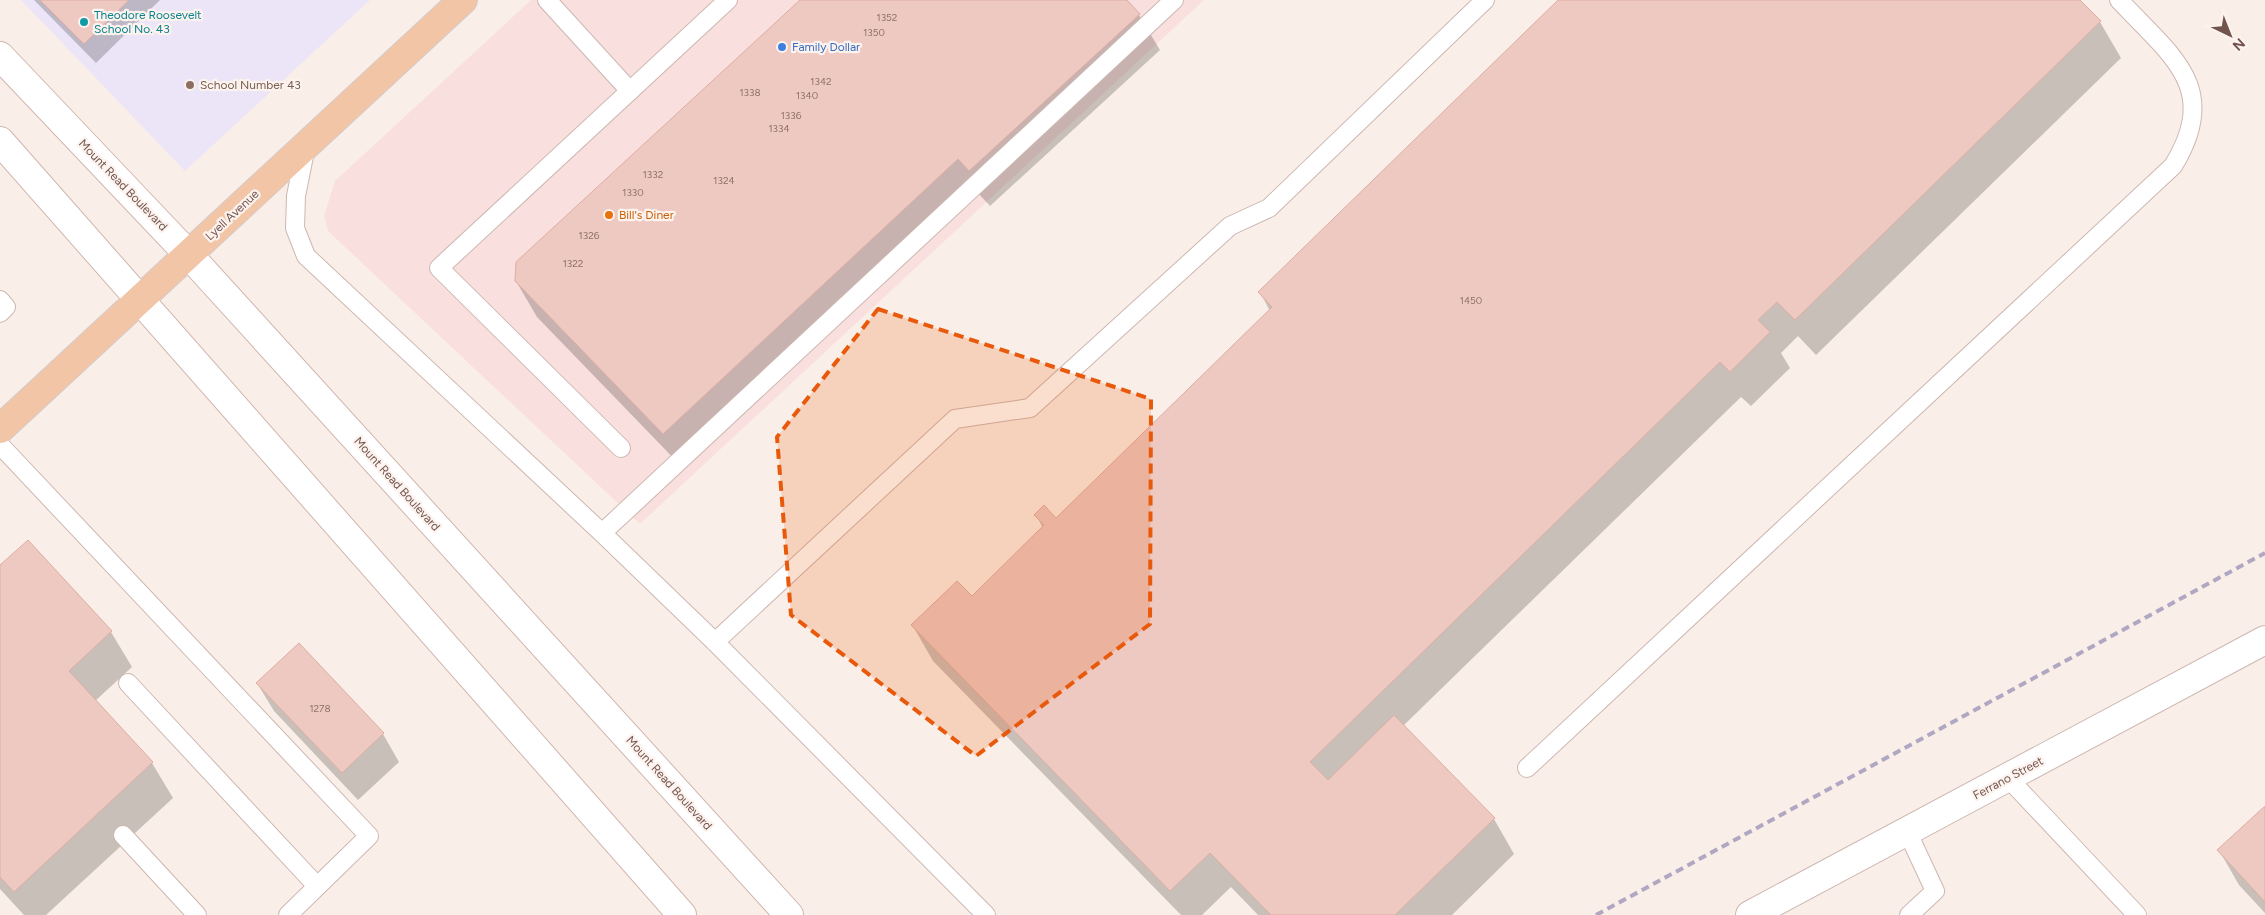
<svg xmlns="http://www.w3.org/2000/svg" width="2265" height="915" font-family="Figtree,sans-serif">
<rect width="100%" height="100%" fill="#faefe8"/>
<path fill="#f9dfdd" d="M531,0H1204L640,524L328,231L324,216L335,181Z"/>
<path fill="#ece4f7" d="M21,0H370L185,171Z"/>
<g fill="#0003">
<path d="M34,0H160L96,63Z"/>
<path d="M802,0H1126L1139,15L1160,50L990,206L979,194L684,469L537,317L516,281Z"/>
<path d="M1559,0H2079L2100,22L2121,58L1816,355L1798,336L1781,353L1790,368L1751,406L1741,397L1403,726L1494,819L1514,854L1452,915H1258L1231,887L1202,915H1181L933,661L913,626L972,597L1043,528L1036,515L1056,519L1270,311L1260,292Z"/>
<path d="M28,542L111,632L132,667L95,701L152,763L173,798L46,915H24L0,889V567Z"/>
<path d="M257,683L383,734L399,762L358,800L274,711Z"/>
<path d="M2265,808V913L2239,885L2219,850Z"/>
</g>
<g fill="#edc9c2" stroke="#deada4">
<path d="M40,0H129L84,44Z"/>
<path d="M800,0H1127L1140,14L969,171L958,159L663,434L515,281L516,262Z"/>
<path d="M1558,0H2080L2101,21L1795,320L1777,302L1758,320L1770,332L1730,372L1720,362L1310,762L1328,780L1394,715L1495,818L1395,915H1271L1210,853L1170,891L911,625L957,581L972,596L1044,525L1034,515L1044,505L1056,518L1272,307L1258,292Z"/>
<path d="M28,540L112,631L69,671L153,762L14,892L0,877V565Z"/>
<path d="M299,643L384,733L342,773L256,683Z"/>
<path d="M2265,806V902L2217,850Z"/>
</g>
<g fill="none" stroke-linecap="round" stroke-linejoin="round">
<g stroke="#cdb7b2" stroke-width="20">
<g id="service">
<path d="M547,0L630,91"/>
<path d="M306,146L296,196L295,228L306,256L602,533L715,642L986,915"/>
<path d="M0,300L6,307L0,313"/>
<path d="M0,445L369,836L288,915"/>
<path d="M621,448L439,268L728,0"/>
<path d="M602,533L1174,0"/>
<path d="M715,642L955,419L1030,408L1230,226L1269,208L1485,0"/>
<path d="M128,683L317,886"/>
<path d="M1527,768L2173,166C2222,87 2170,55 2119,0"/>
<path d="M2008,778L2137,915"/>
<path d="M1907,831L1935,891L1909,915"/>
<path d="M123,835L197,915"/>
</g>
</g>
<g stroke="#cdb7b2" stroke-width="30">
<path id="minor" d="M1750,915L2265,640"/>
</g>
<g stroke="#cfb6af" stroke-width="30">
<g id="secondary">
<path d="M0,56L188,254L789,915"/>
<path d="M0,141L682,915"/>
</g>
</g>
<g stroke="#d5cbca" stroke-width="30">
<path id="primary" d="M0,429L463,0"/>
</g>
<use href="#service" stroke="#fff" stroke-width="18"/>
<use href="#minor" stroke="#fff" stroke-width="28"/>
<use href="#secondary" stroke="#fff" stroke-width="28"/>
<use href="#primary" stroke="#f2c5a7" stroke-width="28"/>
<path stroke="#b0a7c3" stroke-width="4" stroke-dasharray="8 5" stroke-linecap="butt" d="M1596,915L2265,553"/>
</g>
<path fill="#e8590c" fill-opacity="0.2" stroke="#e8590c" stroke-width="4" stroke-dasharray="10 6" stroke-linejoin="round" d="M878,309L1151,399L1150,624L976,756L791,615L777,437Z"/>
<circle fill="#0f9aa8" stroke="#fdf3ee" stroke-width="2" cx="84" cy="22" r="5"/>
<circle fill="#3f7fe0" stroke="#fdf3ee" stroke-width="2" cx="782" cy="47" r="5"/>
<circle fill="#8d6e63" stroke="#fdf3ee" stroke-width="2" cx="190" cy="85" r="5"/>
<circle fill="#e8710a" stroke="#fdf3ee" stroke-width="2" cx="609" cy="215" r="5"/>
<g text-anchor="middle" stroke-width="4.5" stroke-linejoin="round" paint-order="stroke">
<g font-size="10" fill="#91706b">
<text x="887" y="21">1352</text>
<text x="874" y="36">1350</text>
<text x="821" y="85">1342</text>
<text x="750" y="96">1338</text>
<text x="807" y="99">1340</text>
<text x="791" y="119">1336</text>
<text x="779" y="132">1334</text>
<text x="653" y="178">1332</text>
<text x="724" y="184">1324</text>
<text x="633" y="196">1330</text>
<text x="589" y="239">1326</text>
<text x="573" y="267">1322</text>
<text x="1471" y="304">1450</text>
<text x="320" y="712">1278</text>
</g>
<g font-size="12" fill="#0d838f" stroke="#fdf3ee" text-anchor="start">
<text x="94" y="19">Theodore Roosevelt<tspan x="94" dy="14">School No. 43</tspan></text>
</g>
<g font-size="12" fill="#366cbe" stroke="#fdf3ee" text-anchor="start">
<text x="792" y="51">Family Dollar</text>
</g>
<g font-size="12" fill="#785e54" stroke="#fdf3ee" text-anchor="start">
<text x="200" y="89">School Number 43</text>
</g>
<g font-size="12" fill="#72534e" stroke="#fdf3ee">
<text transform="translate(123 185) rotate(46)" y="4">Mount Read Boulevard</text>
<text transform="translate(232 215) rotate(-43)" y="4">Lyell Avenue</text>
<text transform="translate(397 484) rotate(48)" y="4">Mount Read Boulevard</text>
<text transform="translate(2008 778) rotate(-28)" y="4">Ferrano Street</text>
<text transform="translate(669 783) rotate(48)" y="4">Mount Read Boulevard</text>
</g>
<g font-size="12" fill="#c56008" stroke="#fdf3ee" text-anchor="start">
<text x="619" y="219">Bill's Diner</text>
</g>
</g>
<g transform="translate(2230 35) rotate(137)" stroke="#fdf3ee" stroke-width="4" paint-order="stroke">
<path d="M0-4L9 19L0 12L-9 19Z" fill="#72534e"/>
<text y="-8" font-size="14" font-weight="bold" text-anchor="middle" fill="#72534e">N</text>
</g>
</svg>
